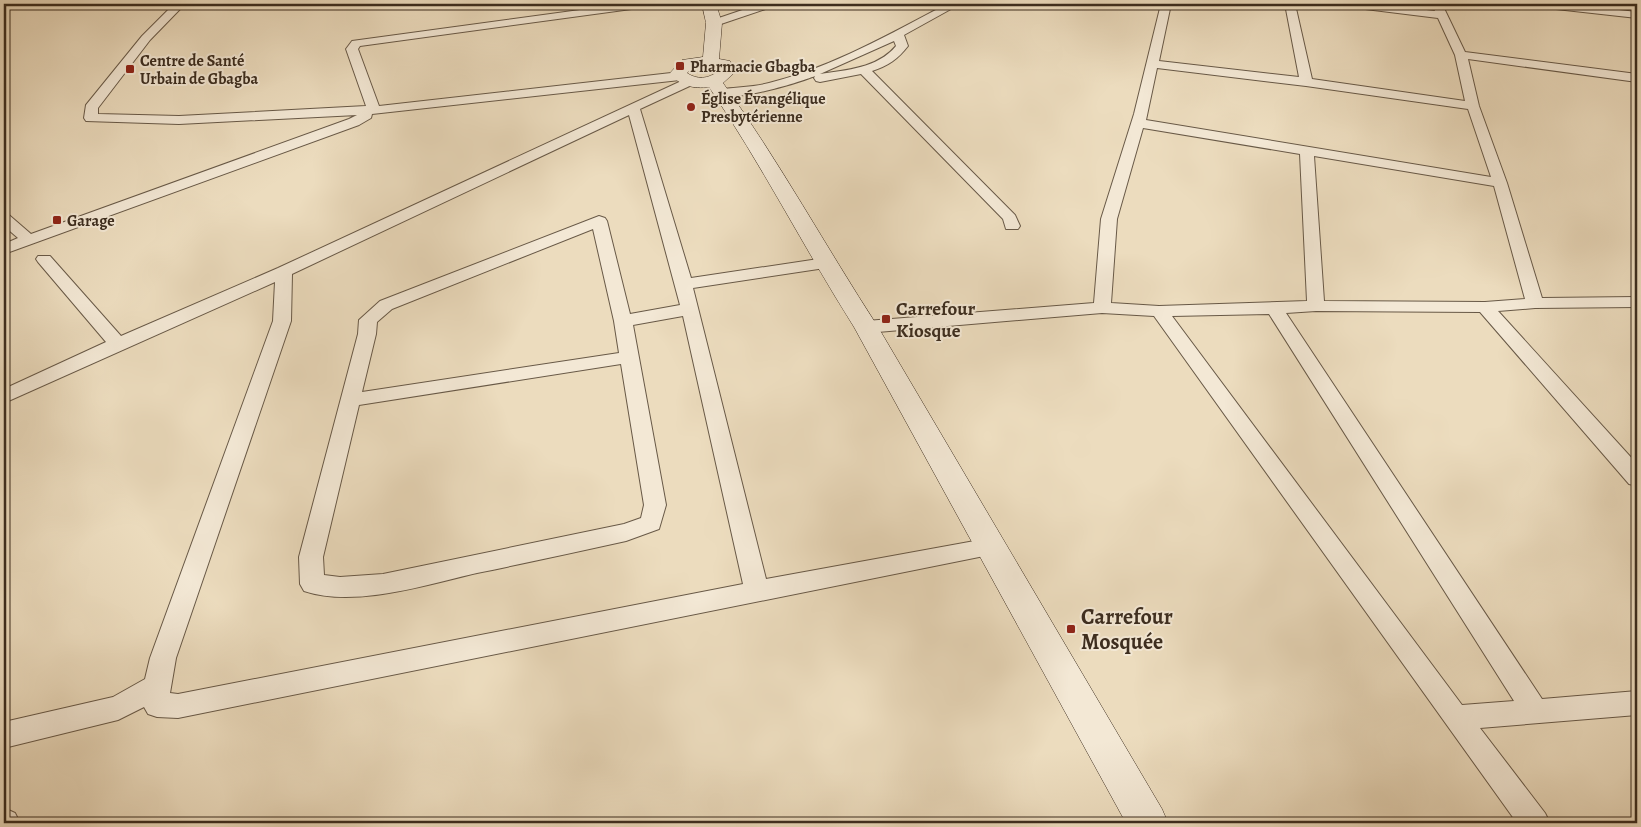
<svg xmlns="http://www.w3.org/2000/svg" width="1641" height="827" font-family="Alegreya,serif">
<rect width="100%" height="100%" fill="#ecdcbe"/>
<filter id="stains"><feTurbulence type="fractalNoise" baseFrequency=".004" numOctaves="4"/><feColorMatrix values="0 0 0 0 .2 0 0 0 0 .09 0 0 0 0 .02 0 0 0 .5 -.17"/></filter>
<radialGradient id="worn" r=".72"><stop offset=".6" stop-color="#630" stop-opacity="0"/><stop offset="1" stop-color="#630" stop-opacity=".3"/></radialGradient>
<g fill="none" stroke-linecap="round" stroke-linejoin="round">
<g stroke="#685947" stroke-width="2">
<g id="street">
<path d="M174,4H185L150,40L98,108V114L179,116L366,106L346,49L352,41L624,4H651L646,7L360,46L358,49L379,106L680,72L686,76L680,80L372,114L371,118L359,125L4,254V244L18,238L4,226V213L9,215L31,234L349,119L357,115L179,124L86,121L84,118L86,105L142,36Z"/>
<path d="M760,4H775L774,6L718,25L714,26L708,23L710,21Z"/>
<path d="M947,4H960L904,35L908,46C898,59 888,66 872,71L1015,215L1020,226L1018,229H1006L1003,219L861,74L820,82L816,81L814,78L815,76C800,82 727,105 717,93L723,89C738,87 754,87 769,83C832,67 890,34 947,4ZM894,41L896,46C878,68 847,70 820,74Z"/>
<path d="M1161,4H1171L1159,61L1299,77L1285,4H1295L1312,79L1465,101L1455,55L1438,18L1349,7L1344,4H1374L1435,11L1432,4H1442L1465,52L1637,74V82L1468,59L1479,106L1507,183L1542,298L1637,297V307L1535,308L1498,311L1637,464V486L1629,484L1480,312L1316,311L1286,313L1542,699L1637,691V715L1480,728L1545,813L1550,823H1517L1154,316L1102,313L866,333L860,331L857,327L860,323L866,321L1094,303L1101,219L1134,114ZM1157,68L1306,86L1468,109L1491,177L1146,120ZM1143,128L1300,154L1307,301L1159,306L1111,303L1117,219ZM1314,156L1494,186L1525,299L1485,302L1324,301ZM1269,314L1514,701L1462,705L1172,316Z"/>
<path d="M1533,4H1565L1637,12V18L1538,7Z"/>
<path d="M690,77L696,81L694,84L640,109L691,278L825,258L831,259L833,263L831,267L825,268L693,288L766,579L991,538L999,541L1003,547L999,553L178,718L157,717L148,714L144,707L118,720L4,748V722L113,697L145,679L150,658L273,321L275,282L4,403V389L106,342L38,262L36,259L38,256H50L121,336L278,268ZM629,115L680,305L630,314L607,221L605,218L599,216L380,301L359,320L358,334L299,557L300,584L304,591C355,608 425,585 477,573C526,563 576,552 626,541L659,529L666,505L633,325L683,316L743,584L178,694L170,693L176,658L291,321L292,274ZM593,229L614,321L619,353L362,392L376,334L377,322L392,309ZM621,364L644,505L641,518L624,524L383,574L340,577L324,575L323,557L359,405Z"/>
<path d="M4,808L15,813L20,823H4Z"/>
</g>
</g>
<g stroke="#3c2d1f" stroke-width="1">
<path id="secondary" d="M702,4H716L722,23L719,59L730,61L735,72L723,83C779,161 826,247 878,327L1162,809L1168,823H1126L854,327C804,248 761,163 709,87C694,89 679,86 670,73L682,60L703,57L706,23ZM703,67L717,69L718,71C709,79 697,80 687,73L692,68Z"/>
</g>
<use href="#street" fill="#f3e8d5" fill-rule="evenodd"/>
<use href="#secondary" fill="#f3e8d5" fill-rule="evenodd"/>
</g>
<g fill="#8f2418" stroke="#f3e8d5" stroke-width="2">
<rect x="675" y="61" width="10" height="10" rx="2.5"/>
<rect x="125" y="64" width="10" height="10" rx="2.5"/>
<circle cx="691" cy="107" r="5"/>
<rect x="52" y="215" width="10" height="10" rx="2.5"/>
<rect x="881" y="314" width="10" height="10" rx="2.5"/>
<rect x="1066" y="624" width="10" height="10" rx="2.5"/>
</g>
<g text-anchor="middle" stroke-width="4" stroke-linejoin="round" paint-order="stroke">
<g font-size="16" font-weight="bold" fill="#3c2d1f" stroke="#f3e8d5" text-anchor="start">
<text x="140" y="66">Centre de Santé<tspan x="140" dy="18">Urbain de Gbagba</tspan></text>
<text x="690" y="72">Pharmacie Gbagba</text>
<text x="701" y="104">Église Évangélique<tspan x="701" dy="18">Presbytérienne</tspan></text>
<text x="67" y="226">Garage</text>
</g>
<g font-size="19" font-weight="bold" fill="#3c2d1f" stroke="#f3e8d5" text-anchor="start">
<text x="896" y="315">Carrefour<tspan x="896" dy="22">Kiosque</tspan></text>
</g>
<g font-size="22" font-weight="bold" fill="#3c2d1f" stroke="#f3e8d5" text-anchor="start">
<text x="1081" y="624">Carrefour<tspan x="1081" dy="25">Mosquée</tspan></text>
</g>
</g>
<rect width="1641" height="827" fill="none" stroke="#ecdcbe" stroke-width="20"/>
<rect x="5" y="5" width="1631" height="817" fill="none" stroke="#3c2d1f" stroke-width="2.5"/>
<rect x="10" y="10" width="1621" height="807" fill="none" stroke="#3c2d1f"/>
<rect width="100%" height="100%" filter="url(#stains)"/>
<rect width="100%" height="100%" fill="url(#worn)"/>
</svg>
